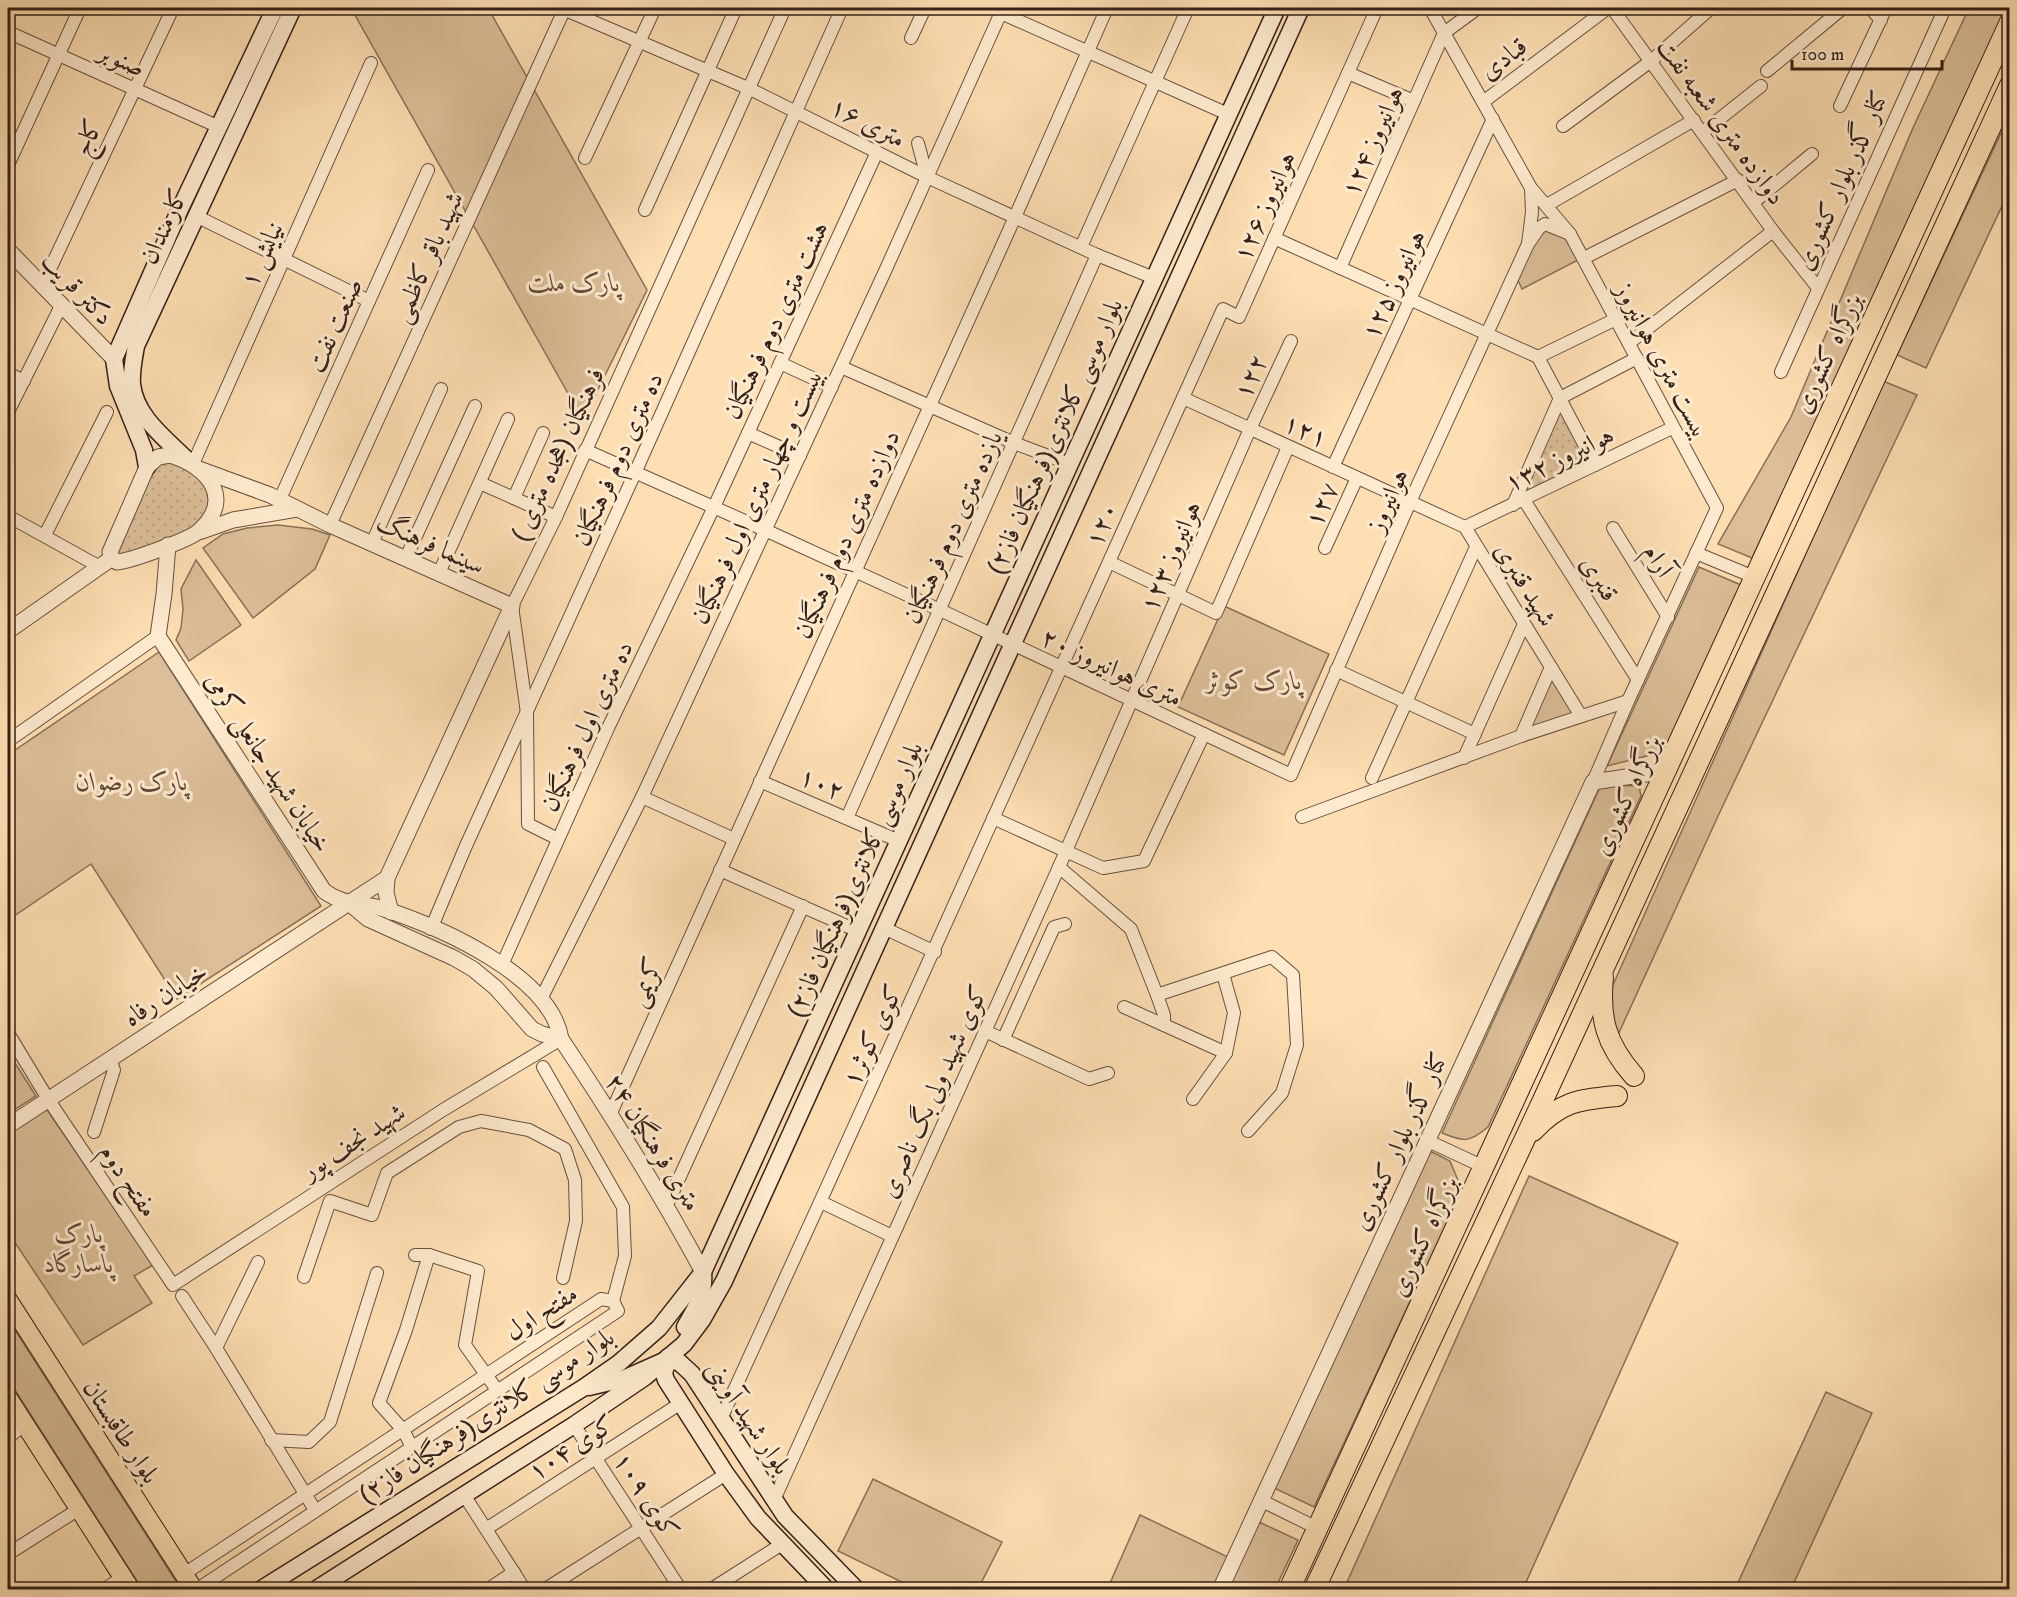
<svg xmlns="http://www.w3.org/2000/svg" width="2017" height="1597" font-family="'IM FELL DW Pica',Amiri,serif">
<defs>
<pattern id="grass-dots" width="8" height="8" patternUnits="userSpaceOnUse" patternTransform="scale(1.5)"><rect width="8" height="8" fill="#dcbf99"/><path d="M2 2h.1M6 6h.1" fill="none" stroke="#bda483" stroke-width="1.8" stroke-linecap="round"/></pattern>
</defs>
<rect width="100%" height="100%" fill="#fedfb3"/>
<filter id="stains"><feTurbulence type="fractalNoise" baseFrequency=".00333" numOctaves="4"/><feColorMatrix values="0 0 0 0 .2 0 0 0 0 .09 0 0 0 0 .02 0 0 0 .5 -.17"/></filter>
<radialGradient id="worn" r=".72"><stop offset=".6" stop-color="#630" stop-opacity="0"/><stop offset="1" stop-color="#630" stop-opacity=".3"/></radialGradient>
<g fill="url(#grass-dots)" stroke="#887058" stroke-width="1.5">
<path d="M1560,406L1589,464L1520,498Z"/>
<path d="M159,460L185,461L214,498L197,531L121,560L115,550L148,469Z"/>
</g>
<g fill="#dcbf99" stroke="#887058" stroke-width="1.5">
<path d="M351,8H488L647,290L583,420Z"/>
<path d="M1969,8H2007L2005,15L1752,558L1718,544L1791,417L1912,130Z"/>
<path d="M2009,116V191L1926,368L1897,355Z"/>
<path d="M1545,229L1567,236L1580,259L1522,289L1517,278L1531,245Z"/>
<path d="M1883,381L1917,395L1719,814L1617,1037L1608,996Z"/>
<path d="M278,525L312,529L330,535L315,569L253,618L203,548L223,534L247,528Z"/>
<path d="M196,560L241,625L189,661L176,640L181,628L183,609L181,589Z"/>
<path d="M1699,567L1741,585L1666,751L1607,766Z"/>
<path d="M1224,606L1329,654L1284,755L1178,707Z"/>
<path d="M159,652L321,906L177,999L91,864L8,920V755Z"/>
<path d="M1552,675L1574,714L1528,729Z"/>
<path d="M1601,785L1639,786L1641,796L1488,1127C1469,1143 1464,1142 1442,1133Z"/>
<path d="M8,1052L36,1096L8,1114Z"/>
<path d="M46,1108L153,1265L134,1276L152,1303L83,1345L8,1232V1132Z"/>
<path d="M1426,1149L1450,1161L1462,1190L1314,1507L1270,1486Z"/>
<path d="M1529,1176L1678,1243L1523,1589H1344Z"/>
<path d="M8,1319L181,1589H142L8,1379Z"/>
<path d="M1826,1392L1872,1413L1791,1589H1735Z"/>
<path d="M873,1479L1002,1542L978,1589H916L838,1551Z"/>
<path d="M1140,1515L1228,1557L1213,1589L1107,1590Z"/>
<path d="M1259,1522L1298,1540L1275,1589L1227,1590Z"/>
</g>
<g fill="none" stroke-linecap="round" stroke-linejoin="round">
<g stroke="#67503f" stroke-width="14">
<g id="minor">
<path d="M561,8L750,89L927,177L1097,255L1154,278"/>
<path d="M1430,8L1531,188L1570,234L1545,224L1539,228L1528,244L1532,212L1531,188"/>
<path d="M1612,8L1773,231L1818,288"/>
<path d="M1870,8L1881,20"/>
<path d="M1001,13L1230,115"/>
<path d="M8,32L219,127"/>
<path d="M911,38L925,8"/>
<path d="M1767,71L1843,8"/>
<path d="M1348,73L1414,101"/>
<path d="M1483,102L1608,8"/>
<path d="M1840,106L1886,8"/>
<path d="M1563,126L1651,61L1711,8"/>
<path d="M1703,132L1761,86"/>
<path d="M918,143L927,177"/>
<path d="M585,158L655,8"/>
<path d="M8,165L80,8"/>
<path d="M1754,202L1812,154"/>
<path d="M1547,205L1694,120"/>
<path d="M645,210L736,8"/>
<path d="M196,216L369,301"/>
<path d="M1274,238L1538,357L1595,465"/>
<path d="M1081,247L1188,8"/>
<path d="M1584,258L1738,180"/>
<path d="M1340,268L1444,33L1478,8"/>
<path d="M42,286L173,8"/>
<path d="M1629,343L1773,231"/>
<path d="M1538,357L1616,319"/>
<path d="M780,363L832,387"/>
<path d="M841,367L1014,443L1070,464"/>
<path d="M1781,372L1945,8"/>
<path d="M8,373L24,381"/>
<path d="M1183,398L1465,527L1581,716"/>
<path d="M8,412L61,306"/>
<path d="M748,433L800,456"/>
<path d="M585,450L765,530L940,610L1291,775L1410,502L1528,244"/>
<path d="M193,464L371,63"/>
<path d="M1333,467L1493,119"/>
<path d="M480,483L556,517"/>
<path d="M514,498L543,433"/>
<path d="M280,499L428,170"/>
<path d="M1524,500L1638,680"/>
<path d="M1513,505L1560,398L1637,358"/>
<path d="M8,516L100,567"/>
<path d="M330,525L565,8"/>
<path d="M1465,527L1672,428"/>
<path d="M1613,528L1668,617"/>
<path d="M45,535L107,412"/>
<path d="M372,543L441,389"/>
<path d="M1325,548L1357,478"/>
<path d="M1696,553L1754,577"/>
<path d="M406,558L475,406"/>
<path d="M1109,562L1216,613L1288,447"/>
<path d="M439,573L508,419"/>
<path d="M1336,670L1475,734"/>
<path d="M1521,736L1551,667"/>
<path d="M8,741L158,636"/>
<path d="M1464,758L1524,624"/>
<path d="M1372,778L1476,547"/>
<path d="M760,781L899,841"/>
<path d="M1593,782L1628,701"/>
<path d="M642,797L734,839"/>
<path d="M1302,817L1521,736L1628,701L1717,508L1570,234"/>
<path d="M847,818L1097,255"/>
<path d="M993,818L1103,868L1144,861L1204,734"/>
<path d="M558,839L528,824L527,713L512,606L556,517L785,8"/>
<path d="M1059,867L1131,929L1157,995L1164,1015V1025L1226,1053L1193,1099"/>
<path d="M720,870L858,931"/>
<path d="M884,928L935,952"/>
<path d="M431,929L465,848L635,473L842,8"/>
<path d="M502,965L609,726L714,507L877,152"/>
<path d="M1223,974L1234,1013L1226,1053"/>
<path d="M1157,995L1272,957L1293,975L1297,1045L1282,1093L1248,1131"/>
<path d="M541,999L642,797L886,269L1003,8"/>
<path d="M1124,1007L1164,1025"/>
<path d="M985,1031L1089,1079L1108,1073"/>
<path d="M8,1033L48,1099L173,1285L443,1110L561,1039"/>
<path d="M1003,1040L1054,927L1065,924"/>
<path d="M543,1067L623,1207L625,1256L613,1301"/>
<path d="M611,1113L1015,217L1107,8"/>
<path d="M94,1132L114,1070L110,1059"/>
<path d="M1426,1140L1484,1167"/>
<path d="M821,1202L892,1236"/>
<path d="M667,1205L803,906"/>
<path d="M415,1255H429L478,1271L465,1345L497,1390"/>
<path d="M258,1262L216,1348L315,1510"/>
<path d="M304,1277L330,1201L372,1215L387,1173L459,1127L481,1121L529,1130L565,1149L575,1180L576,1221L563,1278"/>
<path d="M182,1296L216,1348"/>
<path d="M721,1419C890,1050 1056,680 1223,309L1239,317L1377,8"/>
<path d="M574,1425L681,1590"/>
<path d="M8,1437L25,1425"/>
<path d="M271,1440L309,1442L330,1422L377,1273"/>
<path d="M412,1447L403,1430L379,1403L406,1330L429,1255"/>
<path d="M464,1495L525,1590"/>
<path d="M774,1500L1059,867L1250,429L1291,341"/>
<path d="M1260,1500L1317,1528"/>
<path d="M486,1529L681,1403"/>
<path d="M8,1554L79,1509"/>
<path d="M184,1574L601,1299L613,1301L618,1311L196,1590"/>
<path d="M103,1590L123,1577"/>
<path d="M487,1590L514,1572"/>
<path d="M544,1590L726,1474"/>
<path d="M710,1590L782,1544"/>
</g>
</g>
<g stroke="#67503f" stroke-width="17">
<g id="tertiary">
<path d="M8,250L114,359"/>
<path d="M170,455C208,466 235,499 199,531C189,540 130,561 117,562L112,558L110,552L147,467L158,457Z"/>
<path d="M202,531L233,520L297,509"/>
<path d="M168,545L164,594L158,636L324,891C344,906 361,902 384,909C439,927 551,975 561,1039C612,1115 659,1191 703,1272"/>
<path d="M8,631L112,558"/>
<path d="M387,878L386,893L391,912"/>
<path d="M349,903L368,919L454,958L473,969L496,988L532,1029L542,1034L561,1039"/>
<path d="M8,1126L387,878L512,606L330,525L270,495L199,469"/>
<path d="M1220,1590L1593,782L1666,771"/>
</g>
</g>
<g stroke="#352018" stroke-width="19">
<g id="secondary">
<path d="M186,459C165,438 135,416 132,384C131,371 134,358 136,346L293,8"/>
<path d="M147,467L144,450L118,386L114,359L180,209L275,8"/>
<path d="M685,1327C696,1307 705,1296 703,1272"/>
<path d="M668,1357L664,1374L666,1380L726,1474L758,1518L827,1590"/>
<path d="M589,1387L623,1379L666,1360L679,1362L692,1374L785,1516L857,1590"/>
<path d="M260,1590L583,1388L619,1363L659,1328L703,1272L1277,8"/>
<path d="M315,1590L574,1425L645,1377L684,1344L702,1320L724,1281L1301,8"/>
</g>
</g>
<g stroke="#352018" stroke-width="20">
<g id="primary">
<path d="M8,1300L194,1590"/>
<path d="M8,1398L131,1590"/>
</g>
</g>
<g stroke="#352018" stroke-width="22">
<g id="trunk">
<path d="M1603,977C1599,1019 1606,1044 1634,1076"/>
<path d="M1533,1131C1561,1101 1578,1100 1617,1096"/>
<path d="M1289,1590L2010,22"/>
<path d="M1314,1590L1543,1100L2010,85"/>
</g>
</g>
<use href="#minor" stroke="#feeace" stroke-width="12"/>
<use href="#tertiary" stroke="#feeace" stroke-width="15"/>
<use href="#secondary" stroke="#feeace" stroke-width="16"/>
<use href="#primary" stroke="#fedfb3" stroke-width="18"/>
<use href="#trunk" stroke="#fedfb3" stroke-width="20"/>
</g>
<g text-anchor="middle" stroke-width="6" stroke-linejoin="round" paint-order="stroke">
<g font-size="26" fill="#352018" stroke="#feeace">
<text transform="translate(1503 58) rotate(-37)" y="9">قبادی</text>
<text transform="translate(122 59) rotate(24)" y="9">صنوبر</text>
<text transform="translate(1722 121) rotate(54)" y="9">دوازده متری شعبه نفت</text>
<text transform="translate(868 122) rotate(27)" y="9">۱۶ متری</text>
<text transform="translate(87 137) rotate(-65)" y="9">کاج</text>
<text transform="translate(1372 141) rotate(-66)" y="9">هوانیروز ۱۲۴</text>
<text transform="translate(1841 180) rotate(-66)" y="9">کنار گذر بلوار کشوری</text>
<text transform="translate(1264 206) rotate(-66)" y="9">هوانیروز ۱۲۶</text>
<text transform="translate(163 226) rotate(-65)" y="9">کارمندان</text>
<text transform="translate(261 254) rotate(-66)" y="9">نیایش ۱</text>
<text transform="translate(427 257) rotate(-66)" y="9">شهید باقر کاظمی</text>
<text transform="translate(1393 284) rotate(-65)" y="9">هوانیروز ۱۲۵</text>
<text transform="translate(78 288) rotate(46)" y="9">دکتر قریب</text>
<text transform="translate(775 320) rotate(-65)" y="9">هشت متری دوم فرهنگیان</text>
<text transform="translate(334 325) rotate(-66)" y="9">صنعت نفت</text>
<text transform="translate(1827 353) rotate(-65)" y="9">بزرگراه کشوری</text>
<text transform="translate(1663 360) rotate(62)" y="9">بیست متری هوانیروز</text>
<text transform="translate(1250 376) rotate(-65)" y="9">۱۲۲</text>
<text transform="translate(1306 430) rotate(25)" y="9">۱۲۱</text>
<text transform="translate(1054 436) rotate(-66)" y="9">بلوار موسی کلانتری(فرهنگیان فاز۲)</text>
<text transform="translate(557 454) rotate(-65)" y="9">فرهنگیان (هجده متری )</text>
<text transform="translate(1559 458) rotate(-26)" y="9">هوانیروز ۱۳۲</text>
<text transform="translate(617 459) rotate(-66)" y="9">ده متری دوم فرهنگیان</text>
<text transform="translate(756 496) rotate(-65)" y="9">بیست و چهار متری اول فرهنگیان</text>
<text transform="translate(1387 500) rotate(-66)" y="9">هوانیروز</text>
<text transform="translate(1321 504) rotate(-65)" y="9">۱۲۷</text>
<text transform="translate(1101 524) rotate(-66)" y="9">۱۲۰</text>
<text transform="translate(952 527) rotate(-66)" y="9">یازده متری دوم فرهنگیان</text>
<text transform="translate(846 534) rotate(-66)" y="9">دوازده متری دوم فرهنگیان</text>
<text transform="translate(431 543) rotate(24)" y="9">سینما فرهنگ</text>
<text transform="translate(1170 556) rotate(-67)" y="9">۱۲۳ هوانیروز</text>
<text transform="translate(1659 560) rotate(58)" y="9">آرام</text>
<text transform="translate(1600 578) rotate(58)" y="9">قنبری</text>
<text transform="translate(1526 584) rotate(58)" y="9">شهید قنبری</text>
<text transform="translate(1112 667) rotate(25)" y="9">۲۰ متری هوانیروز</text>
<text transform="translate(586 726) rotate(-65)" y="9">ده متری اول فرهنگیان</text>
<text transform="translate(269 762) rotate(57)" y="9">خیابان شهید جانعلی کرمی</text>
<text transform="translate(822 783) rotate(23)" y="9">۱۰۲</text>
<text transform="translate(1626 795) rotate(-65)" y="9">بزرگراه کشوری</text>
<text transform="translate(854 879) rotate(-66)" y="9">بلوار موسی کلانتری(فرهنگیان فاز۲)</text>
<text transform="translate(645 982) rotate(-66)" y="9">کریمی</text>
<text transform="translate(165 994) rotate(-33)" y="9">خیابان رفاه</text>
<text transform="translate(872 1035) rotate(-65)" y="9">کوی کوثر۱</text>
<text transform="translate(933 1091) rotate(-66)" y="9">کوی شهید ولی بگ ناصری</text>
<text transform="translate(353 1141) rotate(-33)" y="9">شهید نجف پور</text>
<text transform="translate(1399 1141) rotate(-65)" y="9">کنار گذر بلوار کشوری</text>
<text transform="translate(654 1142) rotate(58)" y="9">۲۴ متری فرهنگیان</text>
<text transform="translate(129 1180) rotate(56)" y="9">مفتح دوم</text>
<text transform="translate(1423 1236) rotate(-65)" y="9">بزرگراه کشوری</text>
<text transform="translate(541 1312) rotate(-33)" y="9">مفتح اول</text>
<text transform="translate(486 1415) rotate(-33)" y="9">بلوار موسی کلانتری(فرهنگیان فاز۲)</text>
<text transform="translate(749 1417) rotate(56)" y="9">بلوار شهید آوینی</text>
<text transform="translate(122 1431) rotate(57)" y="9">بلوار طاقبستان</text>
<text transform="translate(571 1447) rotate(-33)" y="9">کوی ۱۰۴</text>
<text transform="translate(647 1495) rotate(57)" y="9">کوی ۱۰۹</text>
</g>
<g font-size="26" font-style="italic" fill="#5f4838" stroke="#feeace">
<text x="574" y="291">پارک ملت</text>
<text x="1254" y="689">پارک کوثر</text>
<text x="132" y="790">پارک رضوان</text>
<text x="79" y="1242">پارک<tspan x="79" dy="30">پاسارگاد</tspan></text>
</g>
</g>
<rect width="2017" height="1597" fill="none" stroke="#fedfb3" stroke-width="30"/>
<rect x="9" y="9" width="1999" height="1579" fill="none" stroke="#352018" stroke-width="3"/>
<rect x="15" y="15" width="1987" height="1567" fill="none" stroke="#352018" stroke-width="1.5"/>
<path d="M1792 60v9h150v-9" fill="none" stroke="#352018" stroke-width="3"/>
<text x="1801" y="60" font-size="18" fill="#352018" stroke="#feeace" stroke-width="4.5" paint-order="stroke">100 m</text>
<rect width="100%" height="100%" filter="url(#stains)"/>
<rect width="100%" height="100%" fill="url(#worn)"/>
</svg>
